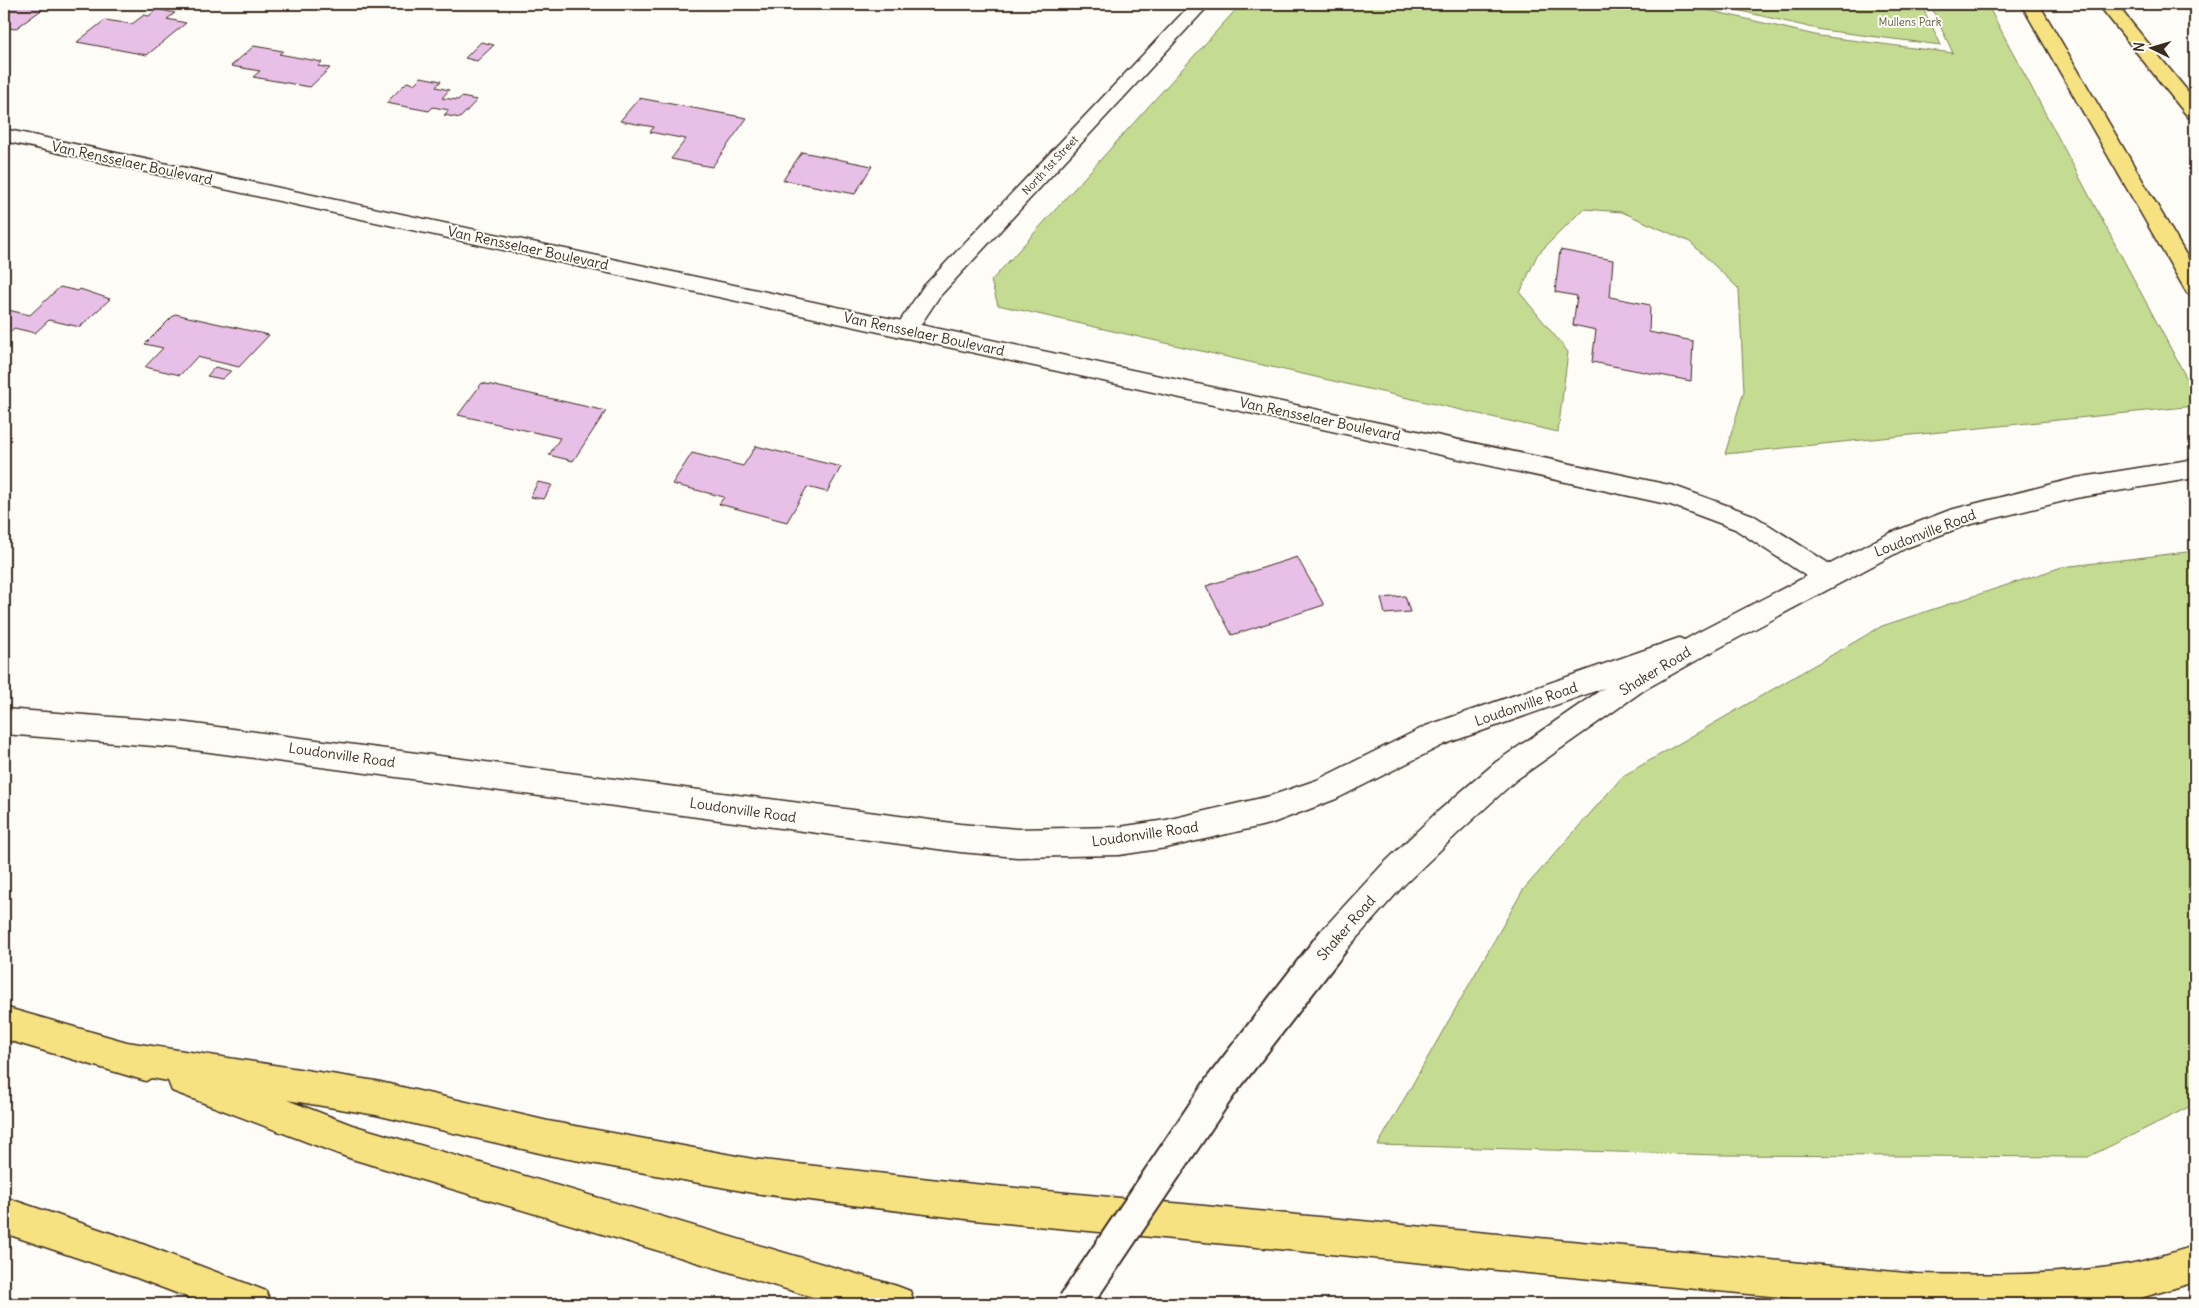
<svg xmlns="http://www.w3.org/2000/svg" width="2199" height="1308" font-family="Delius,sans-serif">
<rect width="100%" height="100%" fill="#fdfcf7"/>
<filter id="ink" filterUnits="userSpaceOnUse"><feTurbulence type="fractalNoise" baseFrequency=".02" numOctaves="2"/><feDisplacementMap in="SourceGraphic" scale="10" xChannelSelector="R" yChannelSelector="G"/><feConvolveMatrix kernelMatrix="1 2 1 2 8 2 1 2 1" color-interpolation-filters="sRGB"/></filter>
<g filter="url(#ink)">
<g fill="#c4dc92" stroke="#808358">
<path d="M1241,4H1682L1819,36L1953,53L1930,4H1987L2195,394V406L1725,454L1744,391L1739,289L1690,242L1622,212L1583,209L1537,255L1520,293L1568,352L1558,432L998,305L991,281Z"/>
<path d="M1711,4H1921L1941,45L1822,30Z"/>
<path d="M2195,551V1104L2088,1157L1719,1155L1378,1145L1523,890L1623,776L1882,626L2062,567Z"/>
</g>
<g fill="#e8bfe6" stroke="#3b2a1e">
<path d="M4,4H38L47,6L15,29L4,27Z"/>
<path d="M157,9L175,13L167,19L186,23L147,55L77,42L105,20L132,24L144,15L149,16Z"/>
<path d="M481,42L494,45L477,61L465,58Z"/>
<path d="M254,46L283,51L279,54L322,62L318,66L330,68L310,87L253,77L260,71L231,66Z"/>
<path d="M421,77L441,81L436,87L449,90L442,98L458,100L461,97L477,100L460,118L444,115L449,110L433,107L429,111L386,103L407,82L414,84Z"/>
<path d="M639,98L747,118L712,167L671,159L686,139L650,132L654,127L620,121Z"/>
<path d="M802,152L872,166L855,194L783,180Z"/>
<path d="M1560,250L1613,260L1610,297L1650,305L1649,332L1693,341L1691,381L1592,362L1596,330L1573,325L1577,296L1555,292Z"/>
<path d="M60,287L78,291L80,289L110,299L80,327L49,320L35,333L14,328L4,338V314L8,310L30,315Z"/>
<path d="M175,314L269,335L239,367L197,357L180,375L145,367L163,348L145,344Z"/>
<path d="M215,367L231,371L222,379L207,376Z"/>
<path d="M482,383L606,411L573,461L549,455L560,438L458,415Z"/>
<path d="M756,446L841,467L827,492L807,487L787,522L719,504L724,497L672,484L692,453L743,466Z"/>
<path d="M538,482L552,485L544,499L530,497Z"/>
<path d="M1297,557L1324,605L1232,635L1206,586Z"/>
<path d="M1405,596L1410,612L1385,614L1381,598Z"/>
</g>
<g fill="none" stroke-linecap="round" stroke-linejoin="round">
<g stroke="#3b2a1e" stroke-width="3">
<path id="minor" d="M1191,4H1210L939,297L913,336L905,338L897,336L894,330L923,287Z"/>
</g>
<g stroke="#3b2a1e" stroke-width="3">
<g id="tertiary">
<path d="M4,129L1674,486L1753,515L1836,568L1840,576L1836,584L1827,587L1818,584L1735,529L1671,505L4,141Z"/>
<path d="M1679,638L1689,642L1693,650L1689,658L1445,744L1336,799L1270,824L1166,848L1119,855L1017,857L960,852L179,748L4,734V709L179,722L960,824L1017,829L1119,827L1166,820L1270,796L1317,780L1426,726Z"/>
</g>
</g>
<g stroke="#3b2a1e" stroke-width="3">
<path id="secondary" d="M2195,459V478L2076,498L1964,526L1906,548L1717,649L1644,690L1516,780L1457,834L1404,885L1345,951L1334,955L1323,951L1318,940L1323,929L1382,865L1435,814L1496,762L1624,674L1697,633L1888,534L1950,510L2076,478Z"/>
</g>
<g stroke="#3b2a1e" stroke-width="3">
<path id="primary" d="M4,1197L137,1242L253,1286L266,1291L271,1304H205L137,1278L4,1233Z"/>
</g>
<g stroke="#3b2a1e" stroke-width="3">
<g id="motorway">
<path d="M2021,4H2039L2195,270V296L2187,293L2184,288Z"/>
<path d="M2098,4H2116L2195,100V119L2188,117Z"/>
<path d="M4,1007L127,1042L376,1081L548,1121L753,1159L974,1184L1916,1274C1987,1275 2059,1276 2129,1264C2151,1260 2173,1252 2195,1246V1282L2137,1299L2102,1304H1853L974,1220L753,1193L548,1155L376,1115L287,1100L352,1125L897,1286L910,1291L915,1304H836L352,1159L172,1091L168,1081L151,1078L146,1081L4,1039Z"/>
</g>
</g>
<use href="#minor" fill="#fdfcf7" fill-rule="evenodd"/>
<use href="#tertiary" fill="#fdfcf7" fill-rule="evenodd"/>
<use href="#secondary" fill="#fdfcf7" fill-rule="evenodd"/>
<use href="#primary" fill="#f7e281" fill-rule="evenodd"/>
<use href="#motorway" fill="#f7e281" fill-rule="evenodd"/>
<g stroke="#3b2a1e" stroke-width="36" stroke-linecap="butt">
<path id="secondary-bridge" d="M1074,1304L1221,1086L1334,940"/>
</g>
<use href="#secondary-bridge" stroke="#fdfcf7" stroke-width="32"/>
</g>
</g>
<g text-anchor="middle" stroke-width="4" stroke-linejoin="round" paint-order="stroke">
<g font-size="11" fill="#5d563b" stroke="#fdfcf7">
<text x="1910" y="26">Mullens Park</text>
</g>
<g font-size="11" fill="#3b2a1e" stroke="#fdfcf7">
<text transform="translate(1050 165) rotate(-47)" y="4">North 1st Street</text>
</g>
<g font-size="14" fill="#3b2a1e" stroke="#fdfcf7">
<text transform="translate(132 163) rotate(12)" y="5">Van Rensselaer Boulevard</text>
<text transform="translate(528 248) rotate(12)" y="5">Van Rensselaer Boulevard</text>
<text transform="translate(924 334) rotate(12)" y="5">Van Rensselaer Boulevard</text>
<text transform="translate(1320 419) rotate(12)" y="5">Van Rensselaer Boulevard</text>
<text transform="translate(1925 533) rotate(-21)" y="5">Loudonville Road</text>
<text transform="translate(1655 671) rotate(-31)" y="5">Shaker Road</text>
<text transform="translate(1526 704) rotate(-19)" y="5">Loudonville Road</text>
<text transform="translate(342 755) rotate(8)" y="5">Loudonville Road</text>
<text transform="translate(743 810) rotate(8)" y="5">Loudonville Road</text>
<text transform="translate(1145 834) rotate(-8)" y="5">Loudonville Road</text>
<text transform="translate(1346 928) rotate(-49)" y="5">Shaker Road</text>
</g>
</g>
<rect width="2199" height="1308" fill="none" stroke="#fdfcf7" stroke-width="20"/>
<rect x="10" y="10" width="2179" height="1288" fill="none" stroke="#3b2a1e" stroke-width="2" filter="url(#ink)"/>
<g transform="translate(2152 48) rotate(275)" stroke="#fdfcf7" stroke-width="4" paint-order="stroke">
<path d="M0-4L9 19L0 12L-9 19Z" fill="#3b2a1e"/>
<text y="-8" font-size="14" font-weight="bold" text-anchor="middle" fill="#3b2a1e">N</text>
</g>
</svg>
